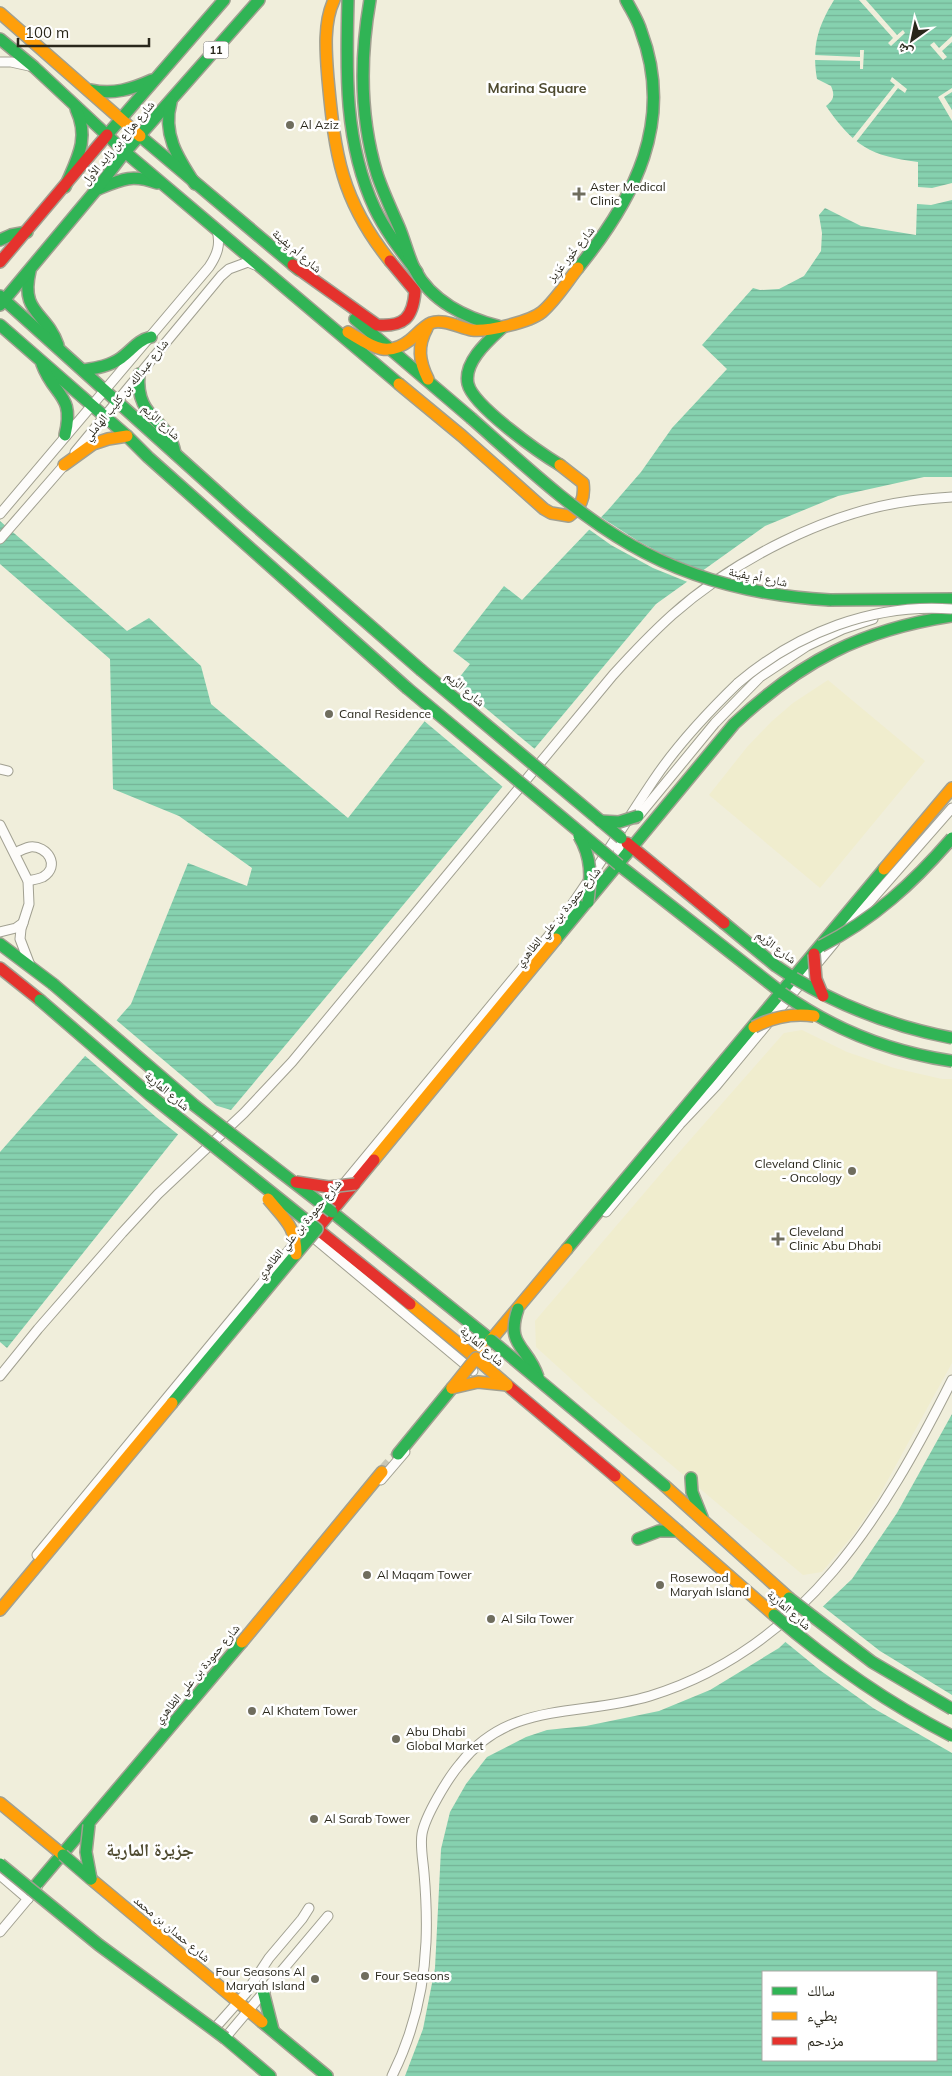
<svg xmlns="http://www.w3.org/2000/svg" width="952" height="2076" font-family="Mulish,'Noto Naskh Arabic',sans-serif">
<defs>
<pattern id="water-rules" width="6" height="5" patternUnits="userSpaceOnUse" patternTransform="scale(1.25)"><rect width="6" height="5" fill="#86d1af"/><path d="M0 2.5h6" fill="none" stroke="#74b396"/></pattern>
</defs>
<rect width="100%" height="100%" fill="#f0eedb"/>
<g fill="#f0edce">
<path d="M828,680L925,761L820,888L709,795L747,747L771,722L793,703Z"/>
<path d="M802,1030L847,1052L894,1068L942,1079H952V1363L879,1496L854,1534L822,1572L803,1575L668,1462L591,1397L536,1347L535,1321L675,1157L784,1033Z"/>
</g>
<g fill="url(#water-rules)" fill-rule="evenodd">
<path d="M834,0H952V183L932,188L918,187V162C870,156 854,146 826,106C834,100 835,95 831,86L817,79C812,47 817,28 834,0Z"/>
<path d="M952,200V477H924L838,496L765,526L656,604L231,1110L204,1102L7,1348L0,1342V1152L131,1004L188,863L247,886L252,868L179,816L113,789L110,659L0,564V521L127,631L149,618L201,666L211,704L348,818L470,664L453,651L504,586L522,600L608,510L641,472L672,428L727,369L702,345L753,288L760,290L779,289L804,276L821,251L822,233L819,215L825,208L861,226L916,235L917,204L931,205Z"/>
<path d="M952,1414V2076H405L423,2029L435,1968L441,1849L450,1812L466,1784L487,1757L526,1737L547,1730L586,1726L659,1711L710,1690L779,1648L852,1579L897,1513ZM763,1972H936V2060H763Z"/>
</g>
<g fill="#f0eedb">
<path d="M859,0H866L897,35L903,30L905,33L891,46L888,43L893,38Z"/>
<path d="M952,36V42L942,51L947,57L943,60L930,45L934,42L939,48Z"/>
<path d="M860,50H864L863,69H860V61L814,60V55L860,57Z"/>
<path d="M892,77L907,89L905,93L898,88L856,142L852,139L895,85L890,81Z"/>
<path d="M952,88V92L944,97L952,110V121L938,97Z"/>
<path d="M599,516L638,541L668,557L706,572L690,583L653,568L611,545L587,528Z"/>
<path d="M453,681L536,750L504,788L423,720Z"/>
<path d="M115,1019L206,1096L220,1109L205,1104L180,1136L156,1117L83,1054Z"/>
<path d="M821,1605L880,1651L952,1695V1753L873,1708L821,1671L783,1640Z"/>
</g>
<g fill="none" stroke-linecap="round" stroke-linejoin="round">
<path stroke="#c8c6b5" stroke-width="12" stroke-dasharray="12 6" stroke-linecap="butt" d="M382,1472L398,1454"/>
<g stroke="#a1a091" stroke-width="11">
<g id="street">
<path d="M0,62H11L29,66"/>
<path d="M75,452L221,276L229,269L248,262L255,265"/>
<path d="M0,514L209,267C217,255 221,245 217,230"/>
<path d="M0,539L67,462"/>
<path d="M0,769L8,771"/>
<path d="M636,819L715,723L760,677L807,646L843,629L873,619"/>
<path d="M0,825L28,881L29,904L21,929L20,939L30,965"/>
<path d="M15,853C19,851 25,848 30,847C47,845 61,866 43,877C38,879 32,880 28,881"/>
<path d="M619,865L618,851L621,837"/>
<path d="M845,930L952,808"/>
<path d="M0,932L16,928L23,923"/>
<path d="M606,1212L680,1124L716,1086L835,942"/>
<path d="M308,1233L473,1371"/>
<path d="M0,1376L38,1329L122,1233L158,1194L244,1113L292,1062L613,675C632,654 651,634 672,615C734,560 827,512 910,501C924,499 938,498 952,497"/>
<path d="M381,1480L405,1452"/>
<path d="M37,1555L556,927C591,880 620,830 653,781C677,745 707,713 738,683"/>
<path d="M0,1875L28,1899"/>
<path d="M0,1932L37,1888"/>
<path d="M214,2029L246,1993L269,1958L302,1919L309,1908"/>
<path d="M225,2038L328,1916"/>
<path d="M392,2076C413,2034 424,1989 426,1942C427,1919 426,1896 424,1873C423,1860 420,1846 422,1834C425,1816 448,1778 460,1764C510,1700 580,1717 650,1696C804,1649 884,1515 952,1380"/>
</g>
</g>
<g stroke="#a1a091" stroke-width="14">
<g id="fast">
<path d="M348,0C346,71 344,143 375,209C386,232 402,252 417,272"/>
<path d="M370,0C360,57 360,118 377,174C383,192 391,209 399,227C405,241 408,256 415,270C431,301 466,318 498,326"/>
<path d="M0,39L34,67L125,152L259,0"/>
<path d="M91,90C113,95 132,89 152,80"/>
<path d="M171,102C162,134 178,158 195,184"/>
<path d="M107,135L224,0"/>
<path d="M140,136L299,270"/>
<path d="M65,187C77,159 90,139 76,109"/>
<path d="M98,189C122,179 132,174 157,183"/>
<path d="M0,240L11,235L27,232"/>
<path d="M578,268C635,198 675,121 641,31C638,20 631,10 626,0"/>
<path d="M30,271C20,314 46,311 58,345"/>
<path d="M0,296L241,513L421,670"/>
<path d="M0,305L96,190L125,152L399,384"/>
<path d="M355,319L471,418"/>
<path d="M0,325L127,436L148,457L407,688"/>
<path d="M503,327C489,340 463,362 468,384C473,406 540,453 560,465"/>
<path d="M42,364C54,397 75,394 65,435"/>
<path d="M83,370C96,368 110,366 121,358C132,350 138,340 151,337"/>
<path d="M139,374C135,420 169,418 175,453"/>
<path d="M830,600L952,599"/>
<path d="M619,865L782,993"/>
<path d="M724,923L776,966L794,978"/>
<path d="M556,939L734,724C801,661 861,630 952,616"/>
<path d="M0,944L53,984"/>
<path d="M332,1212L491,1340"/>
<path d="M567,1249L884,869"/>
<path d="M172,1403L296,1254"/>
<path d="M398,1454L452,1388"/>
<path d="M691,1478L692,1492L702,1517"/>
<path d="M638,1539L659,1531H678"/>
<path d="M31,1891L242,1642"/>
<path d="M263,1991L273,2030"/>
<path d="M262,2022L327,2076"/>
<path d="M225,2038L270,2076"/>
</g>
</g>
<g stroke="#a1a091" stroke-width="14">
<g id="slow">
<path d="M334,0C323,23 326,54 328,79C335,155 341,200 390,261"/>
<path d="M0,13L140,136"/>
<path d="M427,328C417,346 419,361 428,379"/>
<path d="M348,332C370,345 386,359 410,340C416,335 424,326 431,323C443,318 460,328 472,330C487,332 530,322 542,312C556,300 567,282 578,268"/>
<path d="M399,384L462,436L544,509L551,513L569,516C581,507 585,498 583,483L560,465"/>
<path d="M64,465L93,444L108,439L127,436"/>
<path d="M884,869L952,788"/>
<path d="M374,1160L556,939"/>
<path d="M410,1304L476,1358L567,1249"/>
<path d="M615,1476L774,1615"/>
<path d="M665,1486L789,1598"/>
<path d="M0,1610L172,1403"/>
<path d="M242,1642L382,1472"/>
<path d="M0,1803L63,1855"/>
<path d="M91,1879L262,2022"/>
</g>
</g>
<g stroke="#a1a091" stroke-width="14">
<g id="jam">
<path d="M0,262L107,135"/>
<path d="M293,265L377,325C404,327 413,318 415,291L390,261"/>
<path d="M627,843L724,923"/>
<path d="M0,968L40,1000"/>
<path d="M374,1160L317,1229L410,1304"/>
<path d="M507,1385L615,1476"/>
</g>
</g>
<use href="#street" stroke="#fdfcfa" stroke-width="9"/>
<use href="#fast" stroke="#30b455" stroke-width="11"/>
<use href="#slow" stroke="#ff9f0a" stroke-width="11"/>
<use href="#jam" stroke="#e5322d" stroke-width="11"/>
<g stroke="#a1a091" stroke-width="11" stroke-linecap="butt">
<path id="street-bridge" d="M738,683C797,633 873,603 952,609"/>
</g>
<g stroke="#a1a091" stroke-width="14" stroke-linecap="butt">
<g id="fast-bridge">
<path d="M471,418C522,463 572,511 631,545C693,581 760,596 830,600"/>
<path d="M421,670L621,838"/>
<path d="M407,688L619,865"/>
<path d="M600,821L619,822L638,816"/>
<path d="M579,836C592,858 591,877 588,902"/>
<path d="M821,946C873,920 914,882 952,838"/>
<path d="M794,978C844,1008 895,1027 952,1038"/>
<path d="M53,984L194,1105L332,1212"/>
<path d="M782,993C834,1030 889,1052 952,1061"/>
<path d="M40,1000L150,1095L317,1229L296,1254"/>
<path d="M518,1309C505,1346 528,1346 538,1377"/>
<path d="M491,1340L665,1486"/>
<path d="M789,1598L872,1662L952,1709"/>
<path d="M774,1615C829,1662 887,1703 952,1736"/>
<path d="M89,1825L86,1852L91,1879"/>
<path d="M63,1855L91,1879"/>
<path d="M0,1864L99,1945L225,2038"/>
</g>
</g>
<g stroke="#a1a091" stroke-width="14" stroke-linecap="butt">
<g id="slow-bridge">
<path d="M754,1027C773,1017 792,1013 814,1016"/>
<path d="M268,1199C284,1219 296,1226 296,1254"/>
<path d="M452,1388L476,1358L507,1385"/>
<path d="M452,1388L478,1382L507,1385"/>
</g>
</g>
<g stroke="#a1a091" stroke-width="14" stroke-linecap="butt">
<g id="jam-bridge">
<path d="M814,954L816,979L823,996"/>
<path d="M296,1182L329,1187L355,1184"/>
</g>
</g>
<use href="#street-bridge" stroke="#fdfcfa" stroke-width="9"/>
<use href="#fast-bridge" stroke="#30b455" stroke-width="11"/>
<use href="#slow-bridge" stroke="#ff9f0a" stroke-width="11"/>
<use href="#jam-bridge" stroke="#e5322d" stroke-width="11"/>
</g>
<g fill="#6f6d5e" stroke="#fff" stroke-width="2">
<circle cx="290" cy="125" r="5"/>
<path d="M576.5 186.5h5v5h5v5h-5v5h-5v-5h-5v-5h5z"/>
<circle cx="329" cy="714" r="5"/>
<circle cx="852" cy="1171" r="5"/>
<path d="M775.5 1231.5h5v5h5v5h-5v5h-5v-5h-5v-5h5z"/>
<circle cx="367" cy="1575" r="5"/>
<circle cx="660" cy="1585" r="5"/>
<circle cx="491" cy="1619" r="5"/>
<circle cx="252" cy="1711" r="5"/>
<circle cx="396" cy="1739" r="5"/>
<circle cx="314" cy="1819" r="5"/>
<circle cx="365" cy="1976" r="5"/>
<circle cx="315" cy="1979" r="5"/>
</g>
<g text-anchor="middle" stroke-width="5" stroke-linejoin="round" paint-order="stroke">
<rect fill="#fff" stroke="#69685f" stroke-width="1" x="203.5" y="41.5" width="25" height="17" rx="4"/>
<g font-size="11" font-weight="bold" fill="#29271b">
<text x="216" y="54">11</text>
</g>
<g font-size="12" fill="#29271b" stroke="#fff" text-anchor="start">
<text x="300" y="129">Al Aziz</text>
<text x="590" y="191">Aster Medical<tspan x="590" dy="14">Clinic</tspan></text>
<text x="339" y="718">Canal Residence</text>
<text x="842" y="1168" text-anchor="end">Cleveland Clinic<tspan x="842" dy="14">- Oncology</tspan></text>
<text x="789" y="1236">Cleveland<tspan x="789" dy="14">Clinic Abu Dhabi</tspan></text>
<text x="377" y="1579">Al Maqam Tower</text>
<text x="670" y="1582">Rosewood<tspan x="670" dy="14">Maryah Island</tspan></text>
<text x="501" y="1623">Al Sila Tower</text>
<text x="262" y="1715">Al Khatem Tower</text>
<text x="406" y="1736">Abu Dhabi<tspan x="406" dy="14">Global Market</tspan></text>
<text x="324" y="1823">Al Sarab Tower</text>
<text x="305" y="1976" text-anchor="end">Four Seasons Al<tspan x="305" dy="14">Maryah Island</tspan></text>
<text x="375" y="1980">Four Seasons</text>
</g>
<g font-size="12" fill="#29271b" stroke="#fff">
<text transform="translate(118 143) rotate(-50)" y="4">شارع هزاع بن زايد الأول</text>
<text transform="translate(297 251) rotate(40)" y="4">شارع أم يِفينة</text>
<text transform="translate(571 254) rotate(-51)" y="4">شارع خُور عَزِيز</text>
<text transform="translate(126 390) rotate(-51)" y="4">شارع عبدالله بن كليب الهاملي</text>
<text transform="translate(161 422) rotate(42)" y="4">شارع الرِّيم</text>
<text transform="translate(758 577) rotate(11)" y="4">شارع أم يِفينة</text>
<text transform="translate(465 689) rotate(40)" y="4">شارع الرِّيم</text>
<text transform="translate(558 917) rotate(-50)" y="4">شارع حمودة بن علي الظاهري</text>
<text transform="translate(776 947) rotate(37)" y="4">شارع الرِّيم</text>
<text transform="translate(167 1091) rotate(40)" y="4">شارع المارِية</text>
<text transform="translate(299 1229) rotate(-50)" y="4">شارع حمودة بن علي الظاهري</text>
<text transform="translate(482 1346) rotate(41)" y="4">شارع المارِية</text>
<text transform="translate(789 1610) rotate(41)" y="4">شارع المارِية</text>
<text transform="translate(197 1674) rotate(-50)" y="4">شارع حمودة بن علي الظاهري</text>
<text transform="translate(172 1929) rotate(40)" y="4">شارع حمدان بن محمد</text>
</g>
<g font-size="14" font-weight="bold" fill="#4f4b30" stroke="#fff">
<text x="537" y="93">Marina Square</text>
</g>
<g font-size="18" font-weight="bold" fill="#4f4b30" stroke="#fff">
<text x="150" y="1856">جزيرة المارية</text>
</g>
</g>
<rect x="762" y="1971" width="175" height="90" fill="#ffffff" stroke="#a9a9a4"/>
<rect x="772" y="1987" width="25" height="8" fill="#30b455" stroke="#a9a9a4"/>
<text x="807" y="1996" font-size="15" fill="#29271b">سالك</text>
<rect x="772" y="2012" width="25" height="8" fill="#ff9f0a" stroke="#a9a9a4"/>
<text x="807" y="2021" font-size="15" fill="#29271b">بطيء</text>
<rect x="772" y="2037" width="25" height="8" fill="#e5322d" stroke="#a9a9a4"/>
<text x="807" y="2046" font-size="15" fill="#29271b">مزدحم</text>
<g transform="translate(912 40) rotate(213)" stroke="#ffffff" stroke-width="4" paint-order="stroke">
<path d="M0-4L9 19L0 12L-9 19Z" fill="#29271b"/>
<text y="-8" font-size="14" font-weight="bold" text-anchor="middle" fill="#29271b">ش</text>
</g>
<path d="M18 38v8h131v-8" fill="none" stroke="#29271b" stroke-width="2.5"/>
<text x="25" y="38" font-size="15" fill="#29271b" stroke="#ffffff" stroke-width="4" paint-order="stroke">100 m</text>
</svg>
